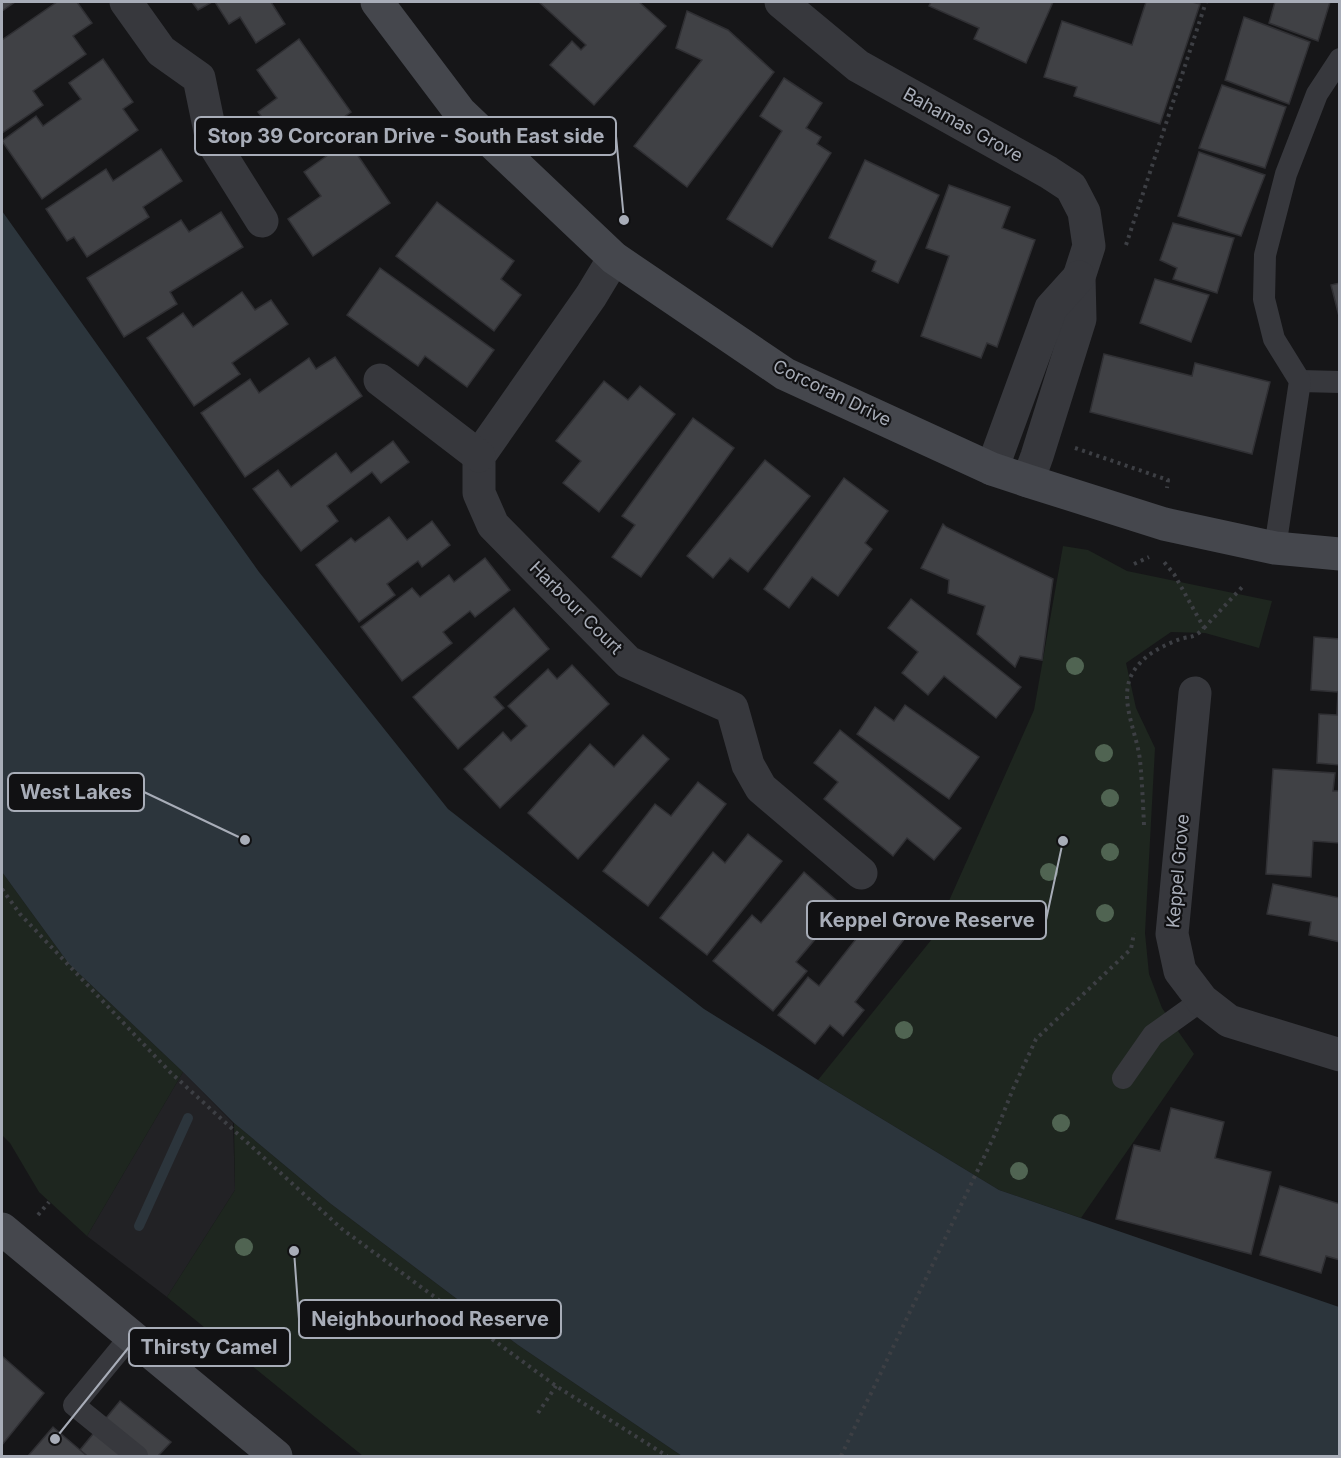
<svg xmlns="http://www.w3.org/2000/svg" width="1341" height="1458" font-family="Inter,sans-serif">
<rect width="100%" height="100%" fill="#161618"/>
<path fill="#222225" d="M183,1072L233,1123L235,1190L167,1297L87,1236Z"/>
<g fill="#1e261f">
<path d="M1063,546L1088,550L1127,571L1272,601L1259,648L1205,633L1171,632L1126,663L1136,708L1155,748L1145,933L1149,974L1162,1008L1194,1054L1081,1218L999,1190L818,1080L932,939L1034,710Z"/>
<path d="M2,872L69,964L183,1072L87,1236L39,1192L10,1143L2,1135Z"/>
<path d="M234,1123L331,1204L518,1345L682,1456H363L167,1297L235,1190Z"/>
</g>
<path fill="#2c353c" d="M2,211L259,572L448,809L704,1009L818,1080L999,1190L1339,1307V1456H682L518,1345L331,1204L234,1123L183,1072L69,964L2,872Z"/>
<g fill="none" stroke-linecap="round" stroke-linejoin="round">
<path stroke="#2c353c" stroke-width="10" d="M139,1226L188,1118"/>
</g>
<g fill="#404145" stroke="#303034" stroke-width="1.5">
<path d="M2,2H15L2,11Z"/>
<path d="M57,2H77L92,23L73,36L86,54L33,91L43,105L2,133V40Z"/>
<path d="M192,2H212L198,10Z"/>
<path d="M215,2H271L285,24L256,43L240,17L229,24Z"/>
<path d="M539,2H639L666,26L594,105L550,65L572,41L581,50L586,45Z"/>
<path d="M931,2H1053L1026,63L974,39L979,28L929,6Z"/>
<path d="M1146,2H1192L1200,4L1160,124L1074,96L1077,87L1044,77L1062,21L1132,45Z"/>
<path d="M1275,2H1330L1318,41L1269,23Z"/>
<path d="M687,11L728,30L774,72L687,187L634,146L702,60L676,48Z"/>
<path d="M1244,17L1310,42L1289,104L1225,80Z"/>
<path d="M299,39L351,112L290,155L258,112L277,98L257,70Z"/>
<path d="M103,59L133,102L123,109L138,130L42,199L2,141L36,116L43,126L81,99L69,83Z"/>
<path d="M784,78L822,103L806,128L821,137L817,144L831,153L772,247L727,219L782,131L760,116Z"/>
<path d="M1222,85L1286,107L1265,168L1199,148Z"/>
<path d="M348,141L390,203L313,256L288,219L321,196L304,172Z"/>
<path d="M161,149L182,181L143,207L149,217L87,257L74,237L67,241L46,209L106,169L113,181Z"/>
<path d="M1199,152L1265,175L1241,236L1178,216Z"/>
<path d="M865,160L939,195L898,283L872,271L876,261L829,238Z"/>
<path d="M949,185L1010,207L1002,228L1035,240L997,347L987,343L981,358L921,336L949,256L926,248Z"/>
<path d="M437,202L514,261L501,279L521,295L494,331L396,256Z"/>
<path d="M221,212L243,247L170,292L177,304L124,337L87,278L181,220L189,232Z"/>
<path d="M1173,223L1234,238L1217,293L1173,279L1177,268L1160,260Z"/>
<path d="M380,268L494,350L467,387L425,356L418,366L347,315Z"/>
<path d="M1155,279L1209,295L1191,342L1140,323Z"/>
<path d="M1340,283V320L1331,285Z"/>
<path d="M242,292L255,310L271,300L288,324L232,363L240,374L194,406L147,338L183,313L193,327Z"/>
<path d="M1104,354L1192,376L1195,363L1270,382L1252,454L1090,412Z"/>
<path d="M335,357L362,396L245,477L201,413L250,379L259,393L309,358L316,369Z"/>
<path d="M604,381L628,400L640,386L675,414L599,512L563,483L581,461L556,441Z"/>
<path d="M693,418L734,448L641,577L612,557L635,525L622,516Z"/>
<path d="M393,441L409,462L381,483L372,472L327,506L338,521L301,551L253,489L278,470L291,487L336,453L351,473Z"/>
<path d="M765,460L810,496L748,572L730,558L713,578L687,556Z"/>
<path d="M844,478L888,511L865,543L872,549L838,596L812,577L789,608L764,589Z"/>
<path d="M389,517L407,540L432,521L450,545L422,567L418,561L387,584L395,595L359,622L316,565L351,538L355,542Z"/>
<path d="M943,524L946,527L1053,579L1042,660L1020,656L1015,667L977,634L985,606L948,593L949,580L921,568Z"/>
<path d="M485,558L510,590L475,617L470,611L443,632L452,643L402,681L361,627L412,588L420,597L449,575L454,582Z"/>
<path d="M911,599L1021,687L996,718L944,676L928,695L902,673L918,652L888,628Z"/>
<path d="M514,608L549,649L494,697L504,708L458,749L413,697Z"/>
<path d="M1314,637L1340,639V765L1317,763L1319,714L1337,715L1338,692L1311,690Z"/>
<path d="M572,665L609,704L500,808L464,769L503,732L511,741L527,726L508,706L548,669L557,679Z"/>
<path d="M905,705L979,757L949,799L857,734L875,707L894,721Z"/>
<path d="M840,730L961,828L934,860L907,838L893,856L824,799L838,782L814,763Z"/>
<path d="M643,735L669,759L578,859L528,813L590,744L614,767Z"/>
<path d="M1273,769L1335,773L1333,791H1340V843L1313,841L1311,877L1266,874Z"/>
<path d="M698,782L726,804L648,906L603,871L655,804L671,816Z"/>
<path d="M748,834L782,861L707,955L660,918L713,852L725,863Z"/>
<path d="M804,872L843,906L796,962L807,971L773,1011L713,961L752,915L761,923Z"/>
<path d="M1273,884L1340,898V942L1309,935L1311,922L1267,914Z"/>
<path d="M901,905L919,920L855,1002L864,1010L843,1036L830,1025L815,1044L778,1015L808,977L819,986L864,929L875,938Z"/>
<path d="M1171,1108L1224,1122L1215,1158L1271,1172L1251,1254L1116,1219L1134,1145L1160,1151Z"/>
<path d="M1280,1186L1340,1204V1260L1326,1256L1321,1273L1260,1255Z"/>
<path d="M2,1356L44,1393L2,1445Z"/>
<path d="M120,1401L171,1442L158,1456H87L80,1450Z"/>
<path d="M53,1427L80,1450L87,1456H28Z"/>
</g>
<g fill="none" stroke-linecap="round" stroke-linejoin="round">
<g stroke="#3d3f44" stroke-width="4" stroke-dasharray="3 4.5" stroke-linecap="butt">
<path d="M1126,245L1206,2"/>
<path d="M1075,448L1168,480L1167,488"/>
<path d="M1134,564L1149,557"/>
<path d="M1204,628L1244,585"/>
<path d="M1144,825C1143,803 1142,781 1140,760C1136,727 1113,691 1140,663C1149,653 1163,646 1175,641C1189,635 1193,640 1204,628L1174,574L1164,562"/>
<path d="M2,889L20,914L170,1072L342,1229L556,1386L667,1456"/>
<path d="M38,1215L49,1202"/>
<path d="M538,1413L556,1386"/>
<path d="M841,1456L995,1134L1013,1089L1036,1039L1131,949L1134,933"/>
</g>
<g stroke="#37383d" stroke-width="22">
<path d="M1300,381L1340,382"/>
<path d="M1275,548L1300,381L1274,339L1264,299L1265,255L1286,174L1317,94L1340,59"/>
<path d="M1123,1078L1153,1035L1202,1000"/>
<path d="M131,1336L74,1405L137,1456"/>
</g>
<g stroke="#37383d" stroke-width="33">
<path d="M126,2L161,51L199,78L212,141L262,221"/>
<path d="M781,2L858,66L1048,172L1071,187L1084,212L1089,246L1079,277L1080,319L1037,456L1028,481"/>
<path d="M614,258L591,296L479,456V493L493,525L628,662L732,708L748,765L761,788L861,873"/>
<path d="M380,380L479,456"/>
<path d="M992,469L1051,308L1079,277"/>
<path d="M1195,693L1172,934L1180,971L1202,1000L1229,1021L1340,1055"/>
</g>
<g stroke="#45474d" stroke-width="33">
<path d="M377,2L460,112L614,258L785,374L992,469L1028,481L1164,524L1275,548L1340,554"/>
<path d="M2,1229L276,1456"/>
</g>
</g>
<g fill="#506452">
<circle cx="1075" cy="666" r="9"/>
<circle cx="1104" cy="753" r="9"/>
<circle cx="1110" cy="798" r="9"/>
<circle cx="1110" cy="852" r="9"/>
<circle cx="1049" cy="872" r="9"/>
<circle cx="1105" cy="913" r="9"/>
<circle cx="904" cy="1030" r="9"/>
<circle cx="1061" cy="1123" r="9"/>
<circle cx="1019" cy="1171" r="9"/>
<circle cx="244" cy="1247" r="9"/>
</g>
<g text-anchor="middle" stroke-width="4.5" stroke-linejoin="round" paint-order="stroke">
<g font-size="18" fill="#a8adb8" stroke="#111113">
<text transform="translate(963 125) rotate(29)" y="6">Bahamas Grove</text>
<text transform="translate(832 393) rotate(26)" y="6">Corcoran Drive</text>
<text transform="translate(576 608) rotate(45)" y="6">Harbour Court</text>
<text transform="translate(1178 871) rotate(-85)" y="6">Keppel Grove</text>
</g>
</g>
<path fill="none" stroke="#a8adb8" stroke-width="2" d="M624 220L616 136M245 840L144 792M1063 841L1046 920M294 1251L299 1319M55 1439L129 1347"/>
<g fill="#a8adb8" stroke="#111113" stroke-width="2">
<circle cx="624" cy="220" r="6"/>
<circle cx="245" cy="840" r="6"/>
<circle cx="1063" cy="841" r="6"/>
<circle cx="294" cy="1251" r="6"/>
<circle cx="55" cy="1439" r="6"/>
</g>
<g fill="#111113" stroke="#a8adb8" stroke-width="2">
<rect x="195" y="117" width="421" height="38" rx="6"/>
<rect x="8" y="773" width="136" height="38" rx="6"/>
<rect x="807" y="901" width="239" height="38" rx="6"/>
<rect x="299" y="1300" width="262" height="38" rx="6"/>
<rect x="129" y="1328" width="161" height="38" rx="6"/>
</g>
<g font-size="20" text-anchor="middle" font-weight="bold" fill="#a8adb8">
<text x="406" y="143">Stop 39 Corcoran Drive - South East side</text>
<text x="76" y="799">West Lakes</text>
<text x="927" y="927">Keppel Grove Reserve</text>
<text x="430" y="1326">Neighbourhood Reserve</text>
<text x="209" y="1354">Thirsty Camel</text>
</g>
<rect width="1341" height="1458" fill="none" stroke="#a8adb8" stroke-width="6"/>
</svg>
